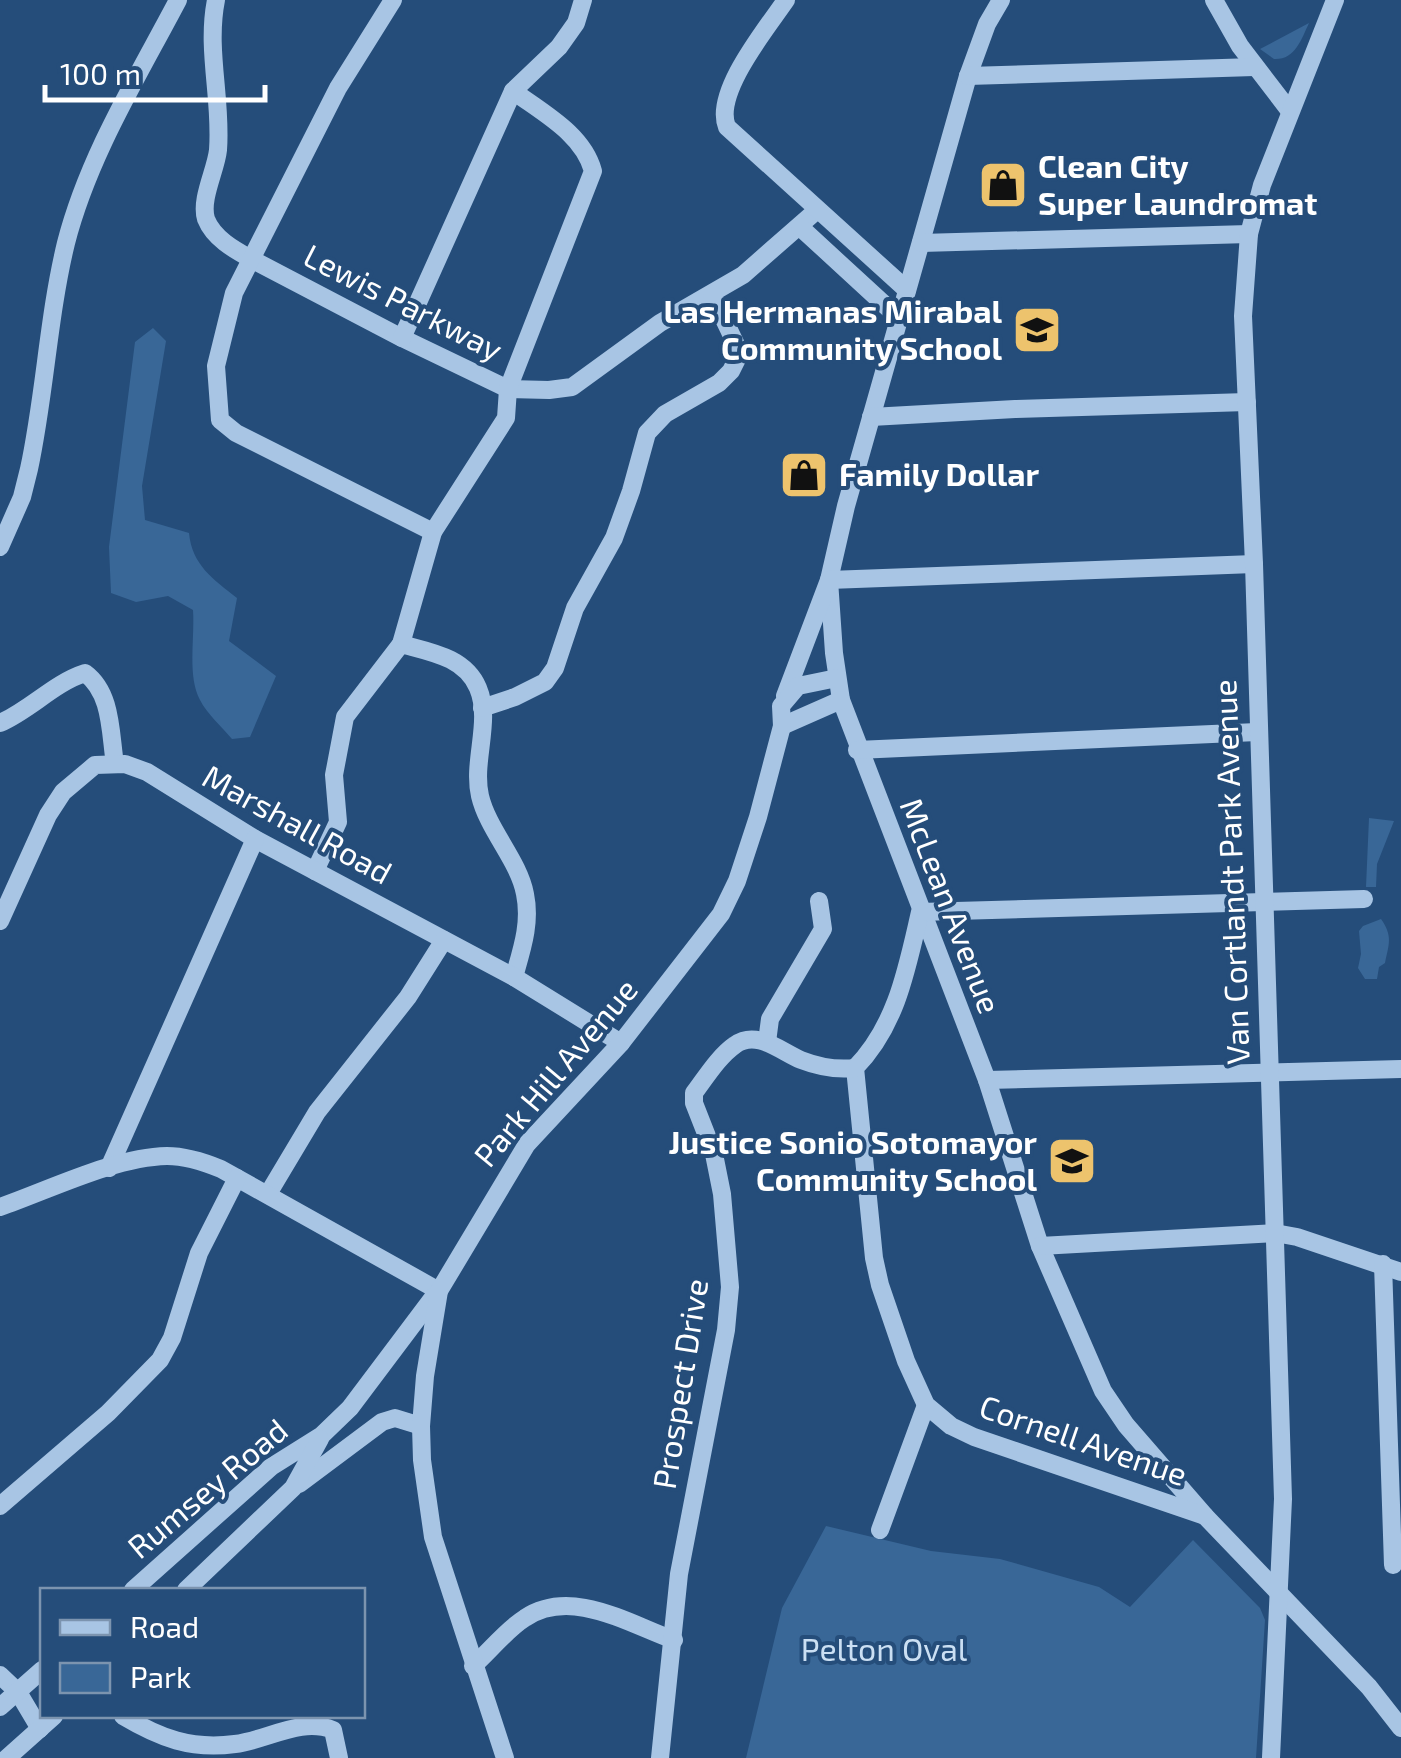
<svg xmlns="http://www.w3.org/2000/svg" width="1401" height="1758" font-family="'Exo 2',sans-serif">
<rect width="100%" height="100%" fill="#254d7a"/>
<g fill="#396797">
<path d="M1309,23C1301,40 1295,60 1274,59L1260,49Z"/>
<path d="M153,328L166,341L142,486L145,520L189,533C192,565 213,579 237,598L229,641L276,676L250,737L232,739C222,727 207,714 200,700C187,676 195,638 193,610L168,596L136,602L111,593L109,547L135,342Z"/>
<path d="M1369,818L1394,821L1377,864L1376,887H1366Z"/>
<path d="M1381,919C1393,936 1389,944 1385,963L1379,967L1377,979H1365L1358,968L1361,954L1359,931L1363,926Z"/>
<path d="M826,1526L931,1551L1000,1559L1099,1587L1130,1607L1193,1540L1260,1608L1265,1620L1256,1758H746L782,1608Z"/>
</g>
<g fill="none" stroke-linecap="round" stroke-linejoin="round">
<g stroke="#a8c5e4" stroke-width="18">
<path d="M216,0C206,50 222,99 218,150C216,170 200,199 206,219C214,239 235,250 253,260L402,338L508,389L549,390L572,387L660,323L743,275L816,211"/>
<path d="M393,0L338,88L234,293L216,366L220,420L236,433L433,532"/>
<path d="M786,0C767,28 713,93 727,127L907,290"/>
<path d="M1001,0L987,24L968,76L846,506L829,580L834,653L841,700L987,1080L1040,1246L1103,1391L1126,1425L1205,1516L1369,1687L1401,1728"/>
<path d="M1214,0L1240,46L1289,110"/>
<path d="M968,76L1254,67"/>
<path d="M800,227L899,318"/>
<path d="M921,243L1249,234"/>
<path d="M402,338L513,91L559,47L576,23L583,0"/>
<path d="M871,417L1015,409L1247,402"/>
<path d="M0,547L22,497L29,469C45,395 48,317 66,243C88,157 137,78 178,0"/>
<path d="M401,644C430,652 465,657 478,688C492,721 472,761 480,796C488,830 519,861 525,894C531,923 522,949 514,977"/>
<path d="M785,696L829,580L1254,564"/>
<path d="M482,708L515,697L545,682L555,668L575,608L614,538L631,491L647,433L665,414L719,383L731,371L740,353L712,294"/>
<path d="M0,723C30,710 54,683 85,673C112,693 110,732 115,764"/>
<path d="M782,726L841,700"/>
<path d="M857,750L1257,732"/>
<path d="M315,871L338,822L334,775L345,717L401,644L433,532L506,418L508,389L593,171C583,134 543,113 513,91"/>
<path d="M0,921L48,815L63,792L95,765L125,764L147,772L255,839L514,977L621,1043"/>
<path d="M767,1042L770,1019L823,929L819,901"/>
<path d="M987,1080L1401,1069"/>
<path d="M109,1168L255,839"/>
<path d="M268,1194L317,1112L408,997L444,940"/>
<path d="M0,1207C49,1190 115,1157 167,1156C186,1156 204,1162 221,1169L439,1291"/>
<path d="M1040,1246L1275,1233L1297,1237L1401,1272"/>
<path d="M1383,1264L1393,1565"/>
<path d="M299,1484L382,1422L395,1418L421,1426"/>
<path d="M0,1506L108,1413L160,1360L172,1338L199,1253L237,1178"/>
<path d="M1205,1516L974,1437L951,1426L926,1405L906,1361L880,1285L874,1258L855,1068C897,1025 907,968 920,912L1364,899"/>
<path d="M880,1530L926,1405"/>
<path d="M133,1590L271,1467L322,1435L350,1408L435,1295"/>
<path d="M186,1590L293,1488L320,1439"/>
<path d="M473,1666C490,1651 506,1630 525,1618C571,1587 629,1624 674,1640"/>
<path d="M0,1675L18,1692L40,1729"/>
<path d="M0,1707L42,1670"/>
<path d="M123,1716C160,1738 191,1750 235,1744C268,1740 301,1717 333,1730L339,1758"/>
<path d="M7,1758L54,1716"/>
<path d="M505,1758L433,1537L422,1460L421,1426L425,1376L439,1291L527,1144L621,1043L721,914L737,881L758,817L782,726L781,706L798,686L837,678"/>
<path d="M660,1758L679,1574L726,1330L730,1287L722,1194L714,1154L694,1103V1093C706,1077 719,1056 735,1045C757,1029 781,1052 801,1060C819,1067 837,1070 855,1068"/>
<path d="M1271,1758L1283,1499L1254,564L1243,316L1249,234L1262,185L1335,0"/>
</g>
</g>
<defs>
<g id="shop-square" transform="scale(2.5)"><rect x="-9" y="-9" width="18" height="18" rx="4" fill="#edc36d" stroke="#254d7a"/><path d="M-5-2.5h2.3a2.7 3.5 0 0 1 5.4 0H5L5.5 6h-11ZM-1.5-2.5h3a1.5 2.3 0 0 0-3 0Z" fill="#111"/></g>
<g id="school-square" transform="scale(2.5)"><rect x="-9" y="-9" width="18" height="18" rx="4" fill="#edc36d" stroke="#254d7a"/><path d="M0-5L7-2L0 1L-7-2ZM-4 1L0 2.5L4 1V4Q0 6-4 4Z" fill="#111"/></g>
</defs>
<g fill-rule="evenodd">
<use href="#shop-square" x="1003" y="185"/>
<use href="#school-square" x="1037" y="330"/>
<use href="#shop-square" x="804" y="475"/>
<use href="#school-square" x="1072" y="1161"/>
</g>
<g text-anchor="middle" stroke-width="8" stroke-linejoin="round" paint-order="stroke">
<g font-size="32" font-weight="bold" fill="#fff" stroke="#254d7a" text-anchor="start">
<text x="1038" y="178">Clean City<tspan x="1038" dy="37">Super Laundromat</tspan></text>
<text x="1002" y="323" text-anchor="end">Las Hermanas Mirabal<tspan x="1002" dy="37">Community School</tspan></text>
<text x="839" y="486">Family Dollar</text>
<text x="1037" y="1154" text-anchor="end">Justice Sonio Sotomayor<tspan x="1037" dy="37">Community School</tspan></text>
</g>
<g font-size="32" fill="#fff" stroke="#254d7a">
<text transform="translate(403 303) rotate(27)" y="11">Lewis Parkway</text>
<text transform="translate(297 825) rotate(29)" y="11">Marshall Road</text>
<text transform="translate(1232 872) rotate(-92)" y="11">Van Cortlandt Park Avenue</text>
<text transform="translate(950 906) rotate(69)" y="11">McLean Avenue</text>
<text transform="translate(556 1073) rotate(-50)" y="11">Park Hill Avenue</text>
<text transform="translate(681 1384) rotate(-81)" y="11">Prospect Drive</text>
<text transform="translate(1083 1441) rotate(19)" y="11">Cornell Avenue</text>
<text transform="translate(208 1489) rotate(-40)" y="11">Rumsey Road</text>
</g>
<g font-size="32" fill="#cbdff3" stroke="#254d7a">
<text x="884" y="1661">Pelton Oval</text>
</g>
</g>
<rect x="40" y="1588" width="325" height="130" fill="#254d7a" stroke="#7c94af" stroke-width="2.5"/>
<rect x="60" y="1620" width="50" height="15" fill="#a8c5e4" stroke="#7c94af" stroke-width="2.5"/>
<text x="130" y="1638" font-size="30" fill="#ffffff">Road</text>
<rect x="60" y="1663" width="50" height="30" fill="#396797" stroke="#7c94af" stroke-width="2.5"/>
<text x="130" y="1688" font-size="30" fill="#ffffff">Park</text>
<path d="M45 85v15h220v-15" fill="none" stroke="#ffffff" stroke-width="5"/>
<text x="60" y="85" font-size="30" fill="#ffffff" stroke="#254d7a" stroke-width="8" paint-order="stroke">100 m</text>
</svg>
